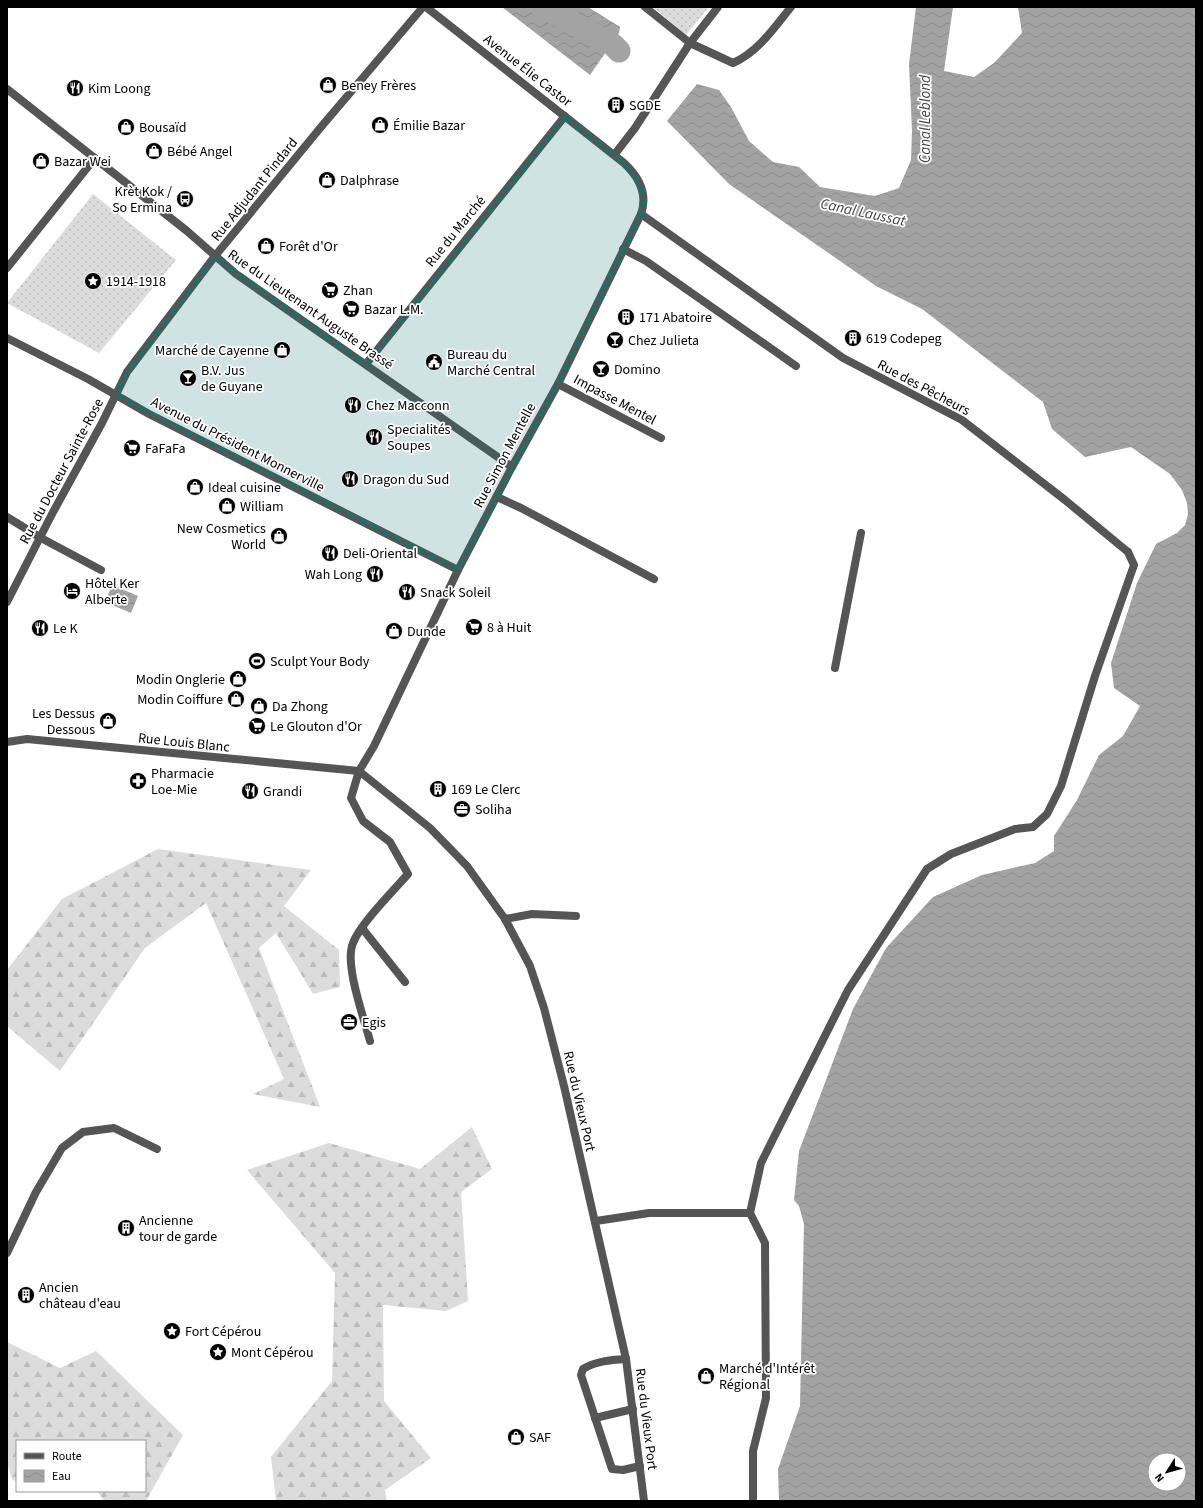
<svg xmlns="http://www.w3.org/2000/svg" width="1203" height="1508" font-family="'Source Sans 3',sans-serif">
<defs>
<pattern id="grass-dots" width="8" height="8" patternUnits="userSpaceOnUse"><rect width="8" height="8" fill="#dcdcdc"/><path d="M2 2h.1M6 6h.1" fill="none" stroke="#bbb" stroke-width="1.8" stroke-linecap="round"/></pattern>
<pattern id="forest-firs" width="22" height="20" patternUnits="userSpaceOnUse"><rect width="22" height="20" fill="#dcdcdc"/><path d="M5 1l3.5 6h-7zM16 11l3.5 6h-7z" fill="#bbb"/></pattern>
<pattern id="water-waves" width="16" height="10" patternUnits="userSpaceOnUse"><rect width="16" height="10" fill="#a3a3a3"/><path d="M0 5q4-4 8 0t8 0" fill="none" stroke="#8b8b8b"/></pattern>
</defs>
<rect width="100%" height="100%" fill="#fff"/>
<g fill="url(#grass-dots)">
<path d="M653,7H709L686,35Z"/>
<path d="M93,194L176,260L99,353L7,303Z"/>
</g>
<g fill="url(#forest-firs)">
<path d="M158,849L311,870L284,906L339,950L340,987L313,994L276,933L259,948L320,1107L253,1094L284,1079L206,903L145,948L60,1071L7,1026V970L62,899Z"/>
<path d="M472,1127L492,1169L461,1192L468,1301L446,1311L383,1305L384,1401L431,1458L385,1490L387,1501H276L271,1457L332,1381L335,1273L247,1170L329,1143L420,1169Z"/>
<path d="M7,1342L60,1368L96,1351L183,1435L146,1501H104L97,1491H145V1441H17V1482L12,1479L7,1463Z"/>
</g>
<g fill="url(#water-waves)" fill-rule="evenodd">
<path d="M502,7H588L620,27L619,33L590,75Z"/>
<path d="M916,7H953L944,71L974,77L994,63L1022,33L1018,7H1196V1501H779L778,1469L800,1406L804,1224L799,1206L794,1200L799,1151L853,1009L886,948L933,897L982,875L1035,863L1054,851V836L1077,800L1099,755L1123,736L1140,706L1114,688L1111,663L1137,583L1156,544L1177,533L1185,525L1188,514L1187,503L1182,490L1170,474L1131,447L1085,457L1052,429L1043,402L922,309L876,286L729,184L667,121L697,84L719,90L731,107L749,141L773,162L799,167L820,187L875,196L899,188L911,160L912,131L909,64ZM1155,1460H1179V1484H1155Z"/>
<path d="M112,585L138,596L131,613L105,602Z"/>
</g>
<g fill="none" stroke-linecap="round" stroke-linejoin="round">
<path stroke="#a3a3a3" stroke-width="23" d="M542,7L612,44L619,51"/>
<g stroke="#555" stroke-width="8">
<path d="M623,249L646,261L796,366"/>
<path d="M558,384L661,438"/>
<path d="M497,497L521,508L654,579"/>
<path d="M41,538L101,570"/>
<path d="M835,668L861,533"/>
<path d="M505,919L532,914L576,916"/>
<path d="M362,928L405,982"/>
<path d="M750,1213L761,1163L848,990L927,869L951,854L1015,829L1033,827L1047,814L1061,786L1095,676L1134,565L1128,552"/>
<path d="M596,1221L649,1213H750L765,1243L766,1398L753,1451V1501"/>
<path d="M626,1359C611,1360 596,1361 583,1369L581,1375L612,1469L623,1470L640,1466"/>
<path d="M595,1418L633,1409"/>
</g>
<g stroke="#555" stroke-width="8">
<path d="M645,7L690,43L733,63C758,52 774,28 791,7"/>
<path d="M7,89L187,231L236,274L512,467"/>
<path d="M615,154L635,128L690,43L718,7"/>
<path d="M641,214L843,358L962,420L1065,500L1128,552"/>
<path d="M7,268L95,158"/>
<path d="M7,338L88,379L149,414L458,570"/>
<path d="M366,364L565,116"/>
<path d="M7,517L41,538"/>
<path d="M7,742L27,739L359,771"/>
<path d="M359,771L430,828L467,866L505,919L530,966L544,1008L564,1086L626,1359L644,1501"/>
<path d="M370,1041C364,1018 344,964 353,943C360,924 394,890 408,874L390,842L363,821L351,798L359,771L374,746L458,570L512,467L558,384L641,214C648,194 639,177 624,163L426,7"/>
<path d="M7,1253L36,1192L62,1148L83,1132L114,1128L157,1149"/>
</g>
<path stroke="#555" stroke-width="8" d="M7,602L52,514L102,423L127,372L215,256L321,127L423,7"/>
</g>
<path fill="#0f766e" fill-opacity="0.2" stroke="#0f766e" stroke-width="3" stroke-dasharray="8 5" stroke-linejoin="round" d="M565,116L624,163L641,187L644,204L641,214L558,384L458,570L116,395L127,372L215,256L366,364Z"/>
<defs>
<g id="shop-disc" transform="scale(0.9)"><circle r="9.5" fill="#000" stroke="#fff"/><path d="M-5-2.5h2.3a2.7 3.5 0 0 1 5.4 0H5L5.5 6h-11ZM-1.5-2.5h3a1.5 2.3 0 0 0-3 0Z" fill="#fff"/></g>
<g id="restaurant-disc" transform="scale(0.9)"><circle r="9.5" fill="#000" stroke="#fff"/><path d="M-5-6h1v4h1v-4h1v4h1v-4h1v5L-1.5 .5V6h-2V.5L-5-1ZM5-6V6H3V1.5H1.5Q1.5-4 5-6Z" fill="#fff"/></g>
<g id="building-disc" transform="scale(0.9)"><circle r="9.5" fill="#000" stroke="#fff"/><path d="M-4-6H4V6H1V3H-1V6H-4ZM-2.5-4.3h1.7v1.8h-1.7ZM.8-4.3h1.7v1.8H.8ZM-2.5-1h1.7V.8h-1.7ZM.8-1h1.7V.8H.8Z" fill="#fff"/></g>
<g id="bus-disc" transform="scale(0.9)"><circle r="9.5" fill="#000" stroke="#fff"/><path d="M-5-6H5V4H4V6H2V4H-2V6H-4V4H-5ZM-3.5-4V0h7V-4ZM-3.5 1.2v1.5H-2V1.2ZM2 1.2v1.5H3.5V1.2Z" fill="#fff"/></g>
<g id="sight-disc" transform="scale(0.9)"><circle r="9.5" fill="#000" stroke="#fff"/><path d="M0-6L1.8-2.2L6-1.7L2.9 1.2L3.7 5.4L0 3.3L-3.7 5.4L-2.9 1.2L-6-1.7L-1.8-2.2Z" fill="#fff"/></g>
<g id="supermarket-disc" transform="scale(0.9)"><circle r="9.5" fill="#000" stroke="#fff"/><path d="M-6-5.5h2.5l.6 2H6L4.5 2H-2.5L-4.4-4H-6ZM-1.5 3.2a1.3 1.3 0 1 0 .1 0ZM3 3.2a1.3 1.3 0 1 0 .1 0Z" fill="#fff"/></g>
<g id="bar-disc" transform="scale(0.9)"><circle r="9.5" fill="#000" stroke="#fff"/><path d="M-6-5H6L.8 .8V4.5H3.5V6h-7V4.5H-.8V.8Z" fill="#fff"/></g>
<g id="civic-disc" transform="scale(0.9)"><circle r="9.5" fill="#000" stroke="#fff"/><path d="M-.6-6.5H3V-4.5H.6V-3L4-1V1h2V6H-6V1h2V-1L-.6-3ZM-1.2 2.5V6h2.4V2.5Z" fill="#fff"/></g>
<g id="hotel-disc" transform="scale(0.9)"><circle r="9.5" fill="#000" stroke="#fff"/><path d="M-6-4.5h1.5V1H6V5H4.5V3h-9V5H-6ZM-4 0a1.8 1.8 0 1 1 3.6 0ZM.5 0V-2.5h3Q6-2.5 6 0Z" fill="#fff"/></g>
<g id="stadium-disc" transform="scale(0.9)"><circle r="9.5" fill="#000" stroke="#fff"/><path d="M0-5a6.5 5 0 1 0 0 10a6.5 5 0 1 0 0-10ZM-3.5-1.8h7v3.6h-7Z" fill="#fff"/></g>
<g id="pharmacy-disc" transform="scale(0.9)"><circle r="9.5" fill="#000" stroke="#fff"/><path d="M-2-6h4v4h4v4h-4v4h-4v-4h-4v-4h4Z" fill="#fff"/></g>
<g id="office-disc" transform="scale(0.9)"><circle r="9.5" fill="#000" stroke="#fff"/><path d="M-6-3h4V-5.5h4V-3h4V5H-6ZM-1-4.5V-3h2v-1.5ZM-6 0V1H6V0Z" fill="#fff"/></g>
</defs>
<g fill-rule="evenodd">
<use href="#shop-disc" x="328" y="85"/>
<use href="#restaurant-disc" x="75" y="88"/>
<use href="#building-disc" x="616" y="105"/>
<use href="#shop-disc" x="380" y="125"/>
<use href="#shop-disc" x="126" y="127"/>
<use href="#shop-disc" x="154" y="151"/>
<use href="#shop-disc" x="41" y="161"/>
<use href="#shop-disc" x="327" y="180"/>
<use href="#bus-disc" x="185" y="199"/>
<use href="#shop-disc" x="266" y="246"/>
<use href="#sight-disc" x="93" y="281"/>
<use href="#supermarket-disc" x="330" y="290"/>
<use href="#supermarket-disc" x="351" y="309"/>
<use href="#building-disc" x="626" y="317"/>
<use href="#building-disc" x="853" y="338"/>
<use href="#bar-disc" x="615" y="340"/>
<use href="#shop-disc" x="282" y="350"/>
<use href="#civic-disc" x="434" y="362"/>
<use href="#bar-disc" x="601" y="369"/>
<use href="#bar-disc" x="188" y="378"/>
<use href="#restaurant-disc" x="353" y="405"/>
<use href="#restaurant-disc" x="374" y="437"/>
<use href="#supermarket-disc" x="132" y="448"/>
<use href="#restaurant-disc" x="350" y="479"/>
<use href="#shop-disc" x="195" y="487"/>
<use href="#shop-disc" x="227" y="506"/>
<use href="#shop-disc" x="279" y="536"/>
<use href="#restaurant-disc" x="330" y="553"/>
<use href="#restaurant-disc" x="375" y="574"/>
<use href="#hotel-disc" x="72" y="591"/>
<use href="#restaurant-disc" x="407" y="592"/>
<use href="#supermarket-disc" x="474" y="627"/>
<use href="#restaurant-disc" x="40" y="628"/>
<use href="#shop-disc" x="394" y="631"/>
<use href="#stadium-disc" x="257" y="661"/>
<use href="#shop-disc" x="238" y="679"/>
<use href="#shop-disc" x="236" y="699"/>
<use href="#shop-disc" x="259" y="706"/>
<use href="#shop-disc" x="108" y="721"/>
<use href="#supermarket-disc" x="257" y="726"/>
<use href="#pharmacy-disc" x="138" y="781"/>
<use href="#building-disc" x="438" y="789"/>
<use href="#restaurant-disc" x="250" y="791"/>
<use href="#office-disc" x="462" y="809"/>
<use href="#office-disc" x="349" y="1022"/>
<use href="#building-disc" x="126" y="1228"/>
<use href="#building-disc" x="26" y="1295"/>
<use href="#sight-disc" x="172" y="1331"/>
<use href="#sight-disc" x="218" y="1352"/>
<use href="#shop-disc" x="706" y="1376"/>
<use href="#shop-disc" x="516" y="1437"/>
</g>
<g text-anchor="middle" stroke-width="3.5" stroke-linejoin="round" paint-order="stroke">
<g font-size="14" fill="#000" stroke="#fff">
<text transform="translate(528 70) rotate(38)" y="5">Avenue Élie Castor</text>
<text transform="translate(254 189) rotate(-51)" y="5">Rue Adjudant Pindard</text>
<text transform="translate(455 231) rotate(-51)" y="5">Rue du Marché</text>
<text transform="translate(311 309) rotate(35)" y="5">Rue du Lieutenant Auguste Brassé</text>
<text transform="translate(924 387) rotate(28)" y="5">Rue des Pêcheurs</text>
<text transform="translate(615 399) rotate(28)" y="5">Impasse Mentel</text>
<text transform="translate(238 444) rotate(27)" y="5">Avenue du Président Monnerville</text>
<text transform="translate(504 455) rotate(-62)" y="5">Rue Simon Mentelle</text>
<text transform="translate(61 471) rotate(-62)" y="5">Rue du Docteur Sainte-Rose</text>
<text transform="translate(184 742) rotate(6)" y="5">Rue Louis Blanc</text>
<text transform="translate(580 1101) rotate(77)" y="5">Rue du Vieux Port</text>
<text transform="translate(647 1419) rotate(83)" y="5">Rue du Vieux Port</text>
</g>
<g font-size="14" fill="#000" stroke="#fff" text-anchor="start">
<text x="341" y="90">Beney Frères</text>
<text x="88" y="93">Kim Loong</text>
<text x="629" y="110">SGDE</text>
<text x="393" y="130">Émilie Bazar</text>
<text x="139" y="132">Bousaïd</text>
<text x="167" y="156">Bébé Angel</text>
<text x="54" y="166">Bazar Wei</text>
<text x="340" y="185">Dalphrase</text>
<text x="172" y="196" text-anchor="end">Krèt Kok /<tspan x="172" dy="16">So Ermina</tspan></text>
<text x="279" y="251">Forêt d'Or</text>
<text x="106" y="286">1914-1918</text>
<text x="343" y="295">Zhan</text>
<text x="364" y="314">Bazar L.M.</text>
<text x="639" y="322">171 Abatoire</text>
<text x="866" y="343">619 Codepeg</text>
<text x="628" y="345">Chez Julieta</text>
<text x="269" y="355" text-anchor="end">Marché de Cayenne</text>
<text x="447" y="359">Bureau du<tspan x="447" dy="16">Marché Central</tspan></text>
<text x="614" y="374">Domino</text>
<text x="201" y="375">B.V. Jus<tspan x="201" dy="16">de Guyane</tspan></text>
<text x="366" y="410">Chez Macconn</text>
<text x="387" y="434">Specialités<tspan x="387" dy="16">Soupes</tspan></text>
<text x="145" y="453">FaFaFa</text>
<text x="363" y="484">Dragon du Sud</text>
<text x="208" y="492">Ideal cuisine</text>
<text x="240" y="511">William</text>
<text x="266" y="533" text-anchor="end">New Cosmetics<tspan x="266" dy="16">World</tspan></text>
<text x="343" y="558">Deli-Oriental</text>
<text x="362" y="579" text-anchor="end">Wah Long</text>
<text x="85" y="588">Hôtel Ker<tspan x="85" dy="16">Alberte</tspan></text>
<text x="420" y="597">Snack Soleil</text>
<text x="487" y="632">8 à Huit</text>
<text x="53" y="633">Le K</text>
<text x="407" y="636">Dunde</text>
<text x="270" y="666">Sculpt Your Body</text>
<text x="225" y="684" text-anchor="end">Modin Onglerie</text>
<text x="223" y="704" text-anchor="end">Modin Coiffure</text>
<text x="272" y="711">Da Zhong</text>
<text x="95" y="718" text-anchor="end">Les Dessus<tspan x="95" dy="16">Dessous</tspan></text>
<text x="270" y="731">Le Glouton d'Or</text>
<text x="151" y="778">Pharmacie<tspan x="151" dy="16">Loe-Mie</tspan></text>
<text x="451" y="794">169 Le Clerc</text>
<text x="263" y="796">Grandi</text>
<text x="475" y="814">Soliha</text>
<text x="362" y="1027">Egis</text>
<text x="139" y="1225">Ancienne<tspan x="139" dy="16">tour de garde</tspan></text>
<text x="39" y="1292">Ancien<tspan x="39" dy="16">château d'eau</tspan></text>
<text x="185" y="1336">Fort Cépérou</text>
<text x="231" y="1357">Mont Cépérou</text>
<text x="719" y="1373">Marché d'Intérêt<tspan x="719" dy="16">Régional</tspan></text>
<text x="529" y="1442">SAF</text>
</g>
<g font-size="15" font-style="italic" fill="#444" stroke="#fff">
<text transform="translate(925 119) rotate(-90)" y="5">Canal Leblond</text>
<text transform="translate(863 212) rotate(12)" y="5">Canal Laussat</text>
</g>
</g>
<rect width="1203" height="1508" fill="none" stroke="#000000" stroke-width="16"/>
<rect x="16" y="1440" width="130" height="52" fill="#ffffff" stroke="#999999"/>
<rect x="24" y="1453" width="20" height="6" fill="#555555" stroke="#999999"/>
<text x="52" y="1460" font-size="12" fill="#000000">Route</text>
<rect x="24" y="1470" width="20" height="12" fill="url(#water-waves)" stroke="#999999"/>
<text x="52" y="1480" font-size="12" fill="#000000">Eau</text>
<g transform="translate(1167 1472) rotate(233)"><circle r="19" fill="#ffffff" stroke="#999999"/>
<path d="M0-3L7 15L0 10L-7 15Z" fill="#000000"/>
<text y="-6" font-size="11" font-weight="bold" text-anchor="middle" fill="#000000">N</text>
</g>
</svg>
